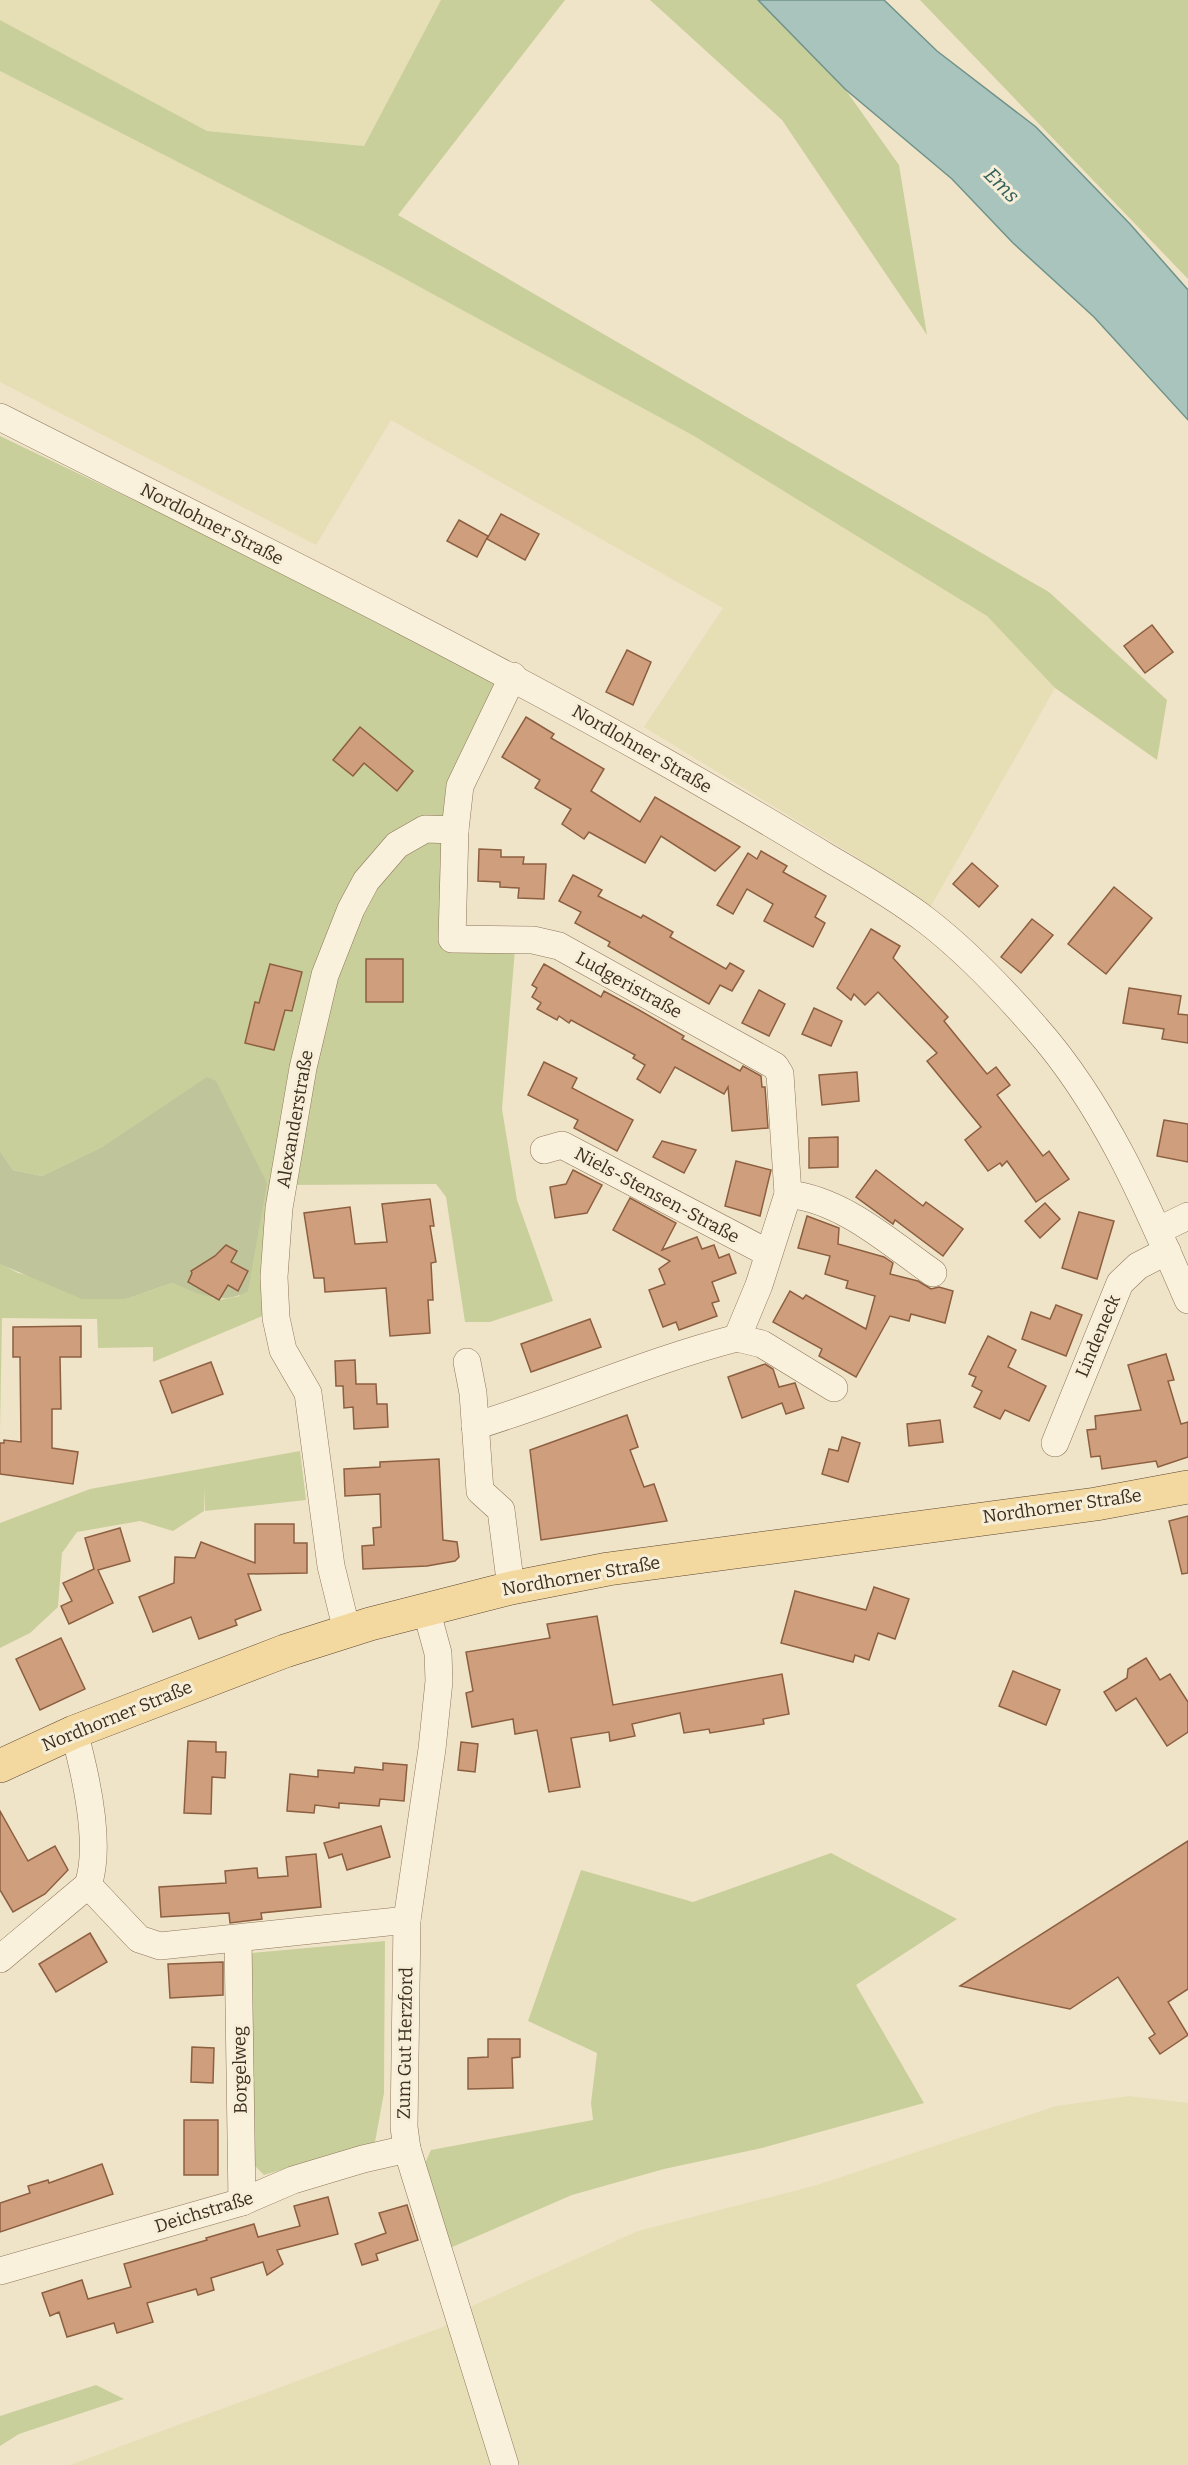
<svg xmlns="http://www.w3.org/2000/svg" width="1188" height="2465" font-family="Bitter,serif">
<rect width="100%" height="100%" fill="#f0e4c8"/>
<g fill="#e6deb5">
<path d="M0,0H441L364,146L207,131L0,20Z"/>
<path d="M0,71L383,267L694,436L987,616L1055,688L930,908L858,858L644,727L723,608L391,420L316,545L0,382Z"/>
<path d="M1129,2096L1188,2103V2465H70L443,2327L474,2305L638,2231L817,2185L1056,2106Z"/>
</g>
<g fill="#c9cf9b">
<path d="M441,0H565L398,215L1049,592L1167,700L1157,760L1055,688L987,616L694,436L383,267L0,71V20L207,131L364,146Z"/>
<path d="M650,0H757L845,89L899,165L927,335L782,120Z"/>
<path d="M920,0H1188V279Z"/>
<path d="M0,436L505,678L469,780L460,946L515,949L502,1109L517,1200L553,1301L490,1322H465L446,1197L436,1184L293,1185L272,1312L153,1362V1347L98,1348L97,1319L2,1318L0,1432V1263L18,1273L126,1299L172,1283L219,1300L240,1296L104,1146L42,1176L13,1170L0,1151Z"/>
<path d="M300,1451L306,1500L205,1511L204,1488V1511L173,1531L140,1521L77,1532L62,1553L58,1607L30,1633L0,1648V1523L90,1489Z"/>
<path d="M831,1853L957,1919L856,1985L924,2103L762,2148L664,2169L572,2195L450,2248L425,2163L431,2150L593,2120L591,2103L597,2053L528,2021L581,1870L693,1902Z"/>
<path d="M385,1941L384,2093L375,2142L264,2175L253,2164L252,1953Z"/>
<path d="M96,2385L124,2399L19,2434L0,2446V2416Z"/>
</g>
<path fill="#bfc49a" d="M207,1077L216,1081L267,1183L248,1291C221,1307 198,1293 172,1283L126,1299H82L0,1264V1151L13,1170L42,1176L104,1146Z"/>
<path fill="#a9c4bc" stroke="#6f938a" stroke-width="1.5" d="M758,0H884L937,51L1036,127L1130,224L1188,290V420L1094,317L1013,243L952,179L845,89Z"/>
<g fill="#cf9f7d" stroke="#8d5f41" stroke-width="1.5">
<path d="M501,514L539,534L525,560L487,539Z"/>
<path d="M459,520L488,536L477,557L447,541Z"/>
<path d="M1152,625L1173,652L1145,673L1124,646Z"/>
<path d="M627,650L651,662L633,705L606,692Z"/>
<path d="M526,717L554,734L551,738L604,769L591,791L640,822L655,797L740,847L715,871L661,836L645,863L589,832L584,839L562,824L571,809L535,788L540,780L502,757Z"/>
<path d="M360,727L413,771L397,791L364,763L353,776L333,760Z"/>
<path d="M479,849L501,850V857H524L523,864H546L544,899L518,898L519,888L500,887V882L478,881Z"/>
<path d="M761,851L787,866L783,872L826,896L815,917L825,923L813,947L764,921L773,904L747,889L733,914L717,905L748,853L757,859Z"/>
<path d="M972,863L998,886L979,907L953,884Z"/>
<path d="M573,875L602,890L598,896L641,918L643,915L673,932L670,937L726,969L730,963L744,971L732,991L720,985L709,1004L608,946L610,942L575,923L581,912L559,901Z"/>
<path d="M1114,887L1152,918L1106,974L1068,944Z"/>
<path d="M1032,919L1053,935L1021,973L1001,957Z"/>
<path d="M871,929L900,946L893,958L948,1017L944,1021L987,1074L996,1067L1010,1085L997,1095L1043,1156L1049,1151L1069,1179L1036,1202L1007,1161L1002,1166L1000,1163L988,1171L965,1140L981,1127L927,1061L937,1053L878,992L865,1005L854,994L851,1000L837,988Z"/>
<rect x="366" y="959" width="37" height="43"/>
<path d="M270,964L302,972L292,1011L285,1010L274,1050L245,1043L255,1002L259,1003Z"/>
<path d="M544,964L601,997L604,991L639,1010L684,1036L682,1039L740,1071L743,1066L761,1076L762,1087H765L768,1128L732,1131L728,1087L724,1094L675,1067L660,1093L637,1079L645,1065L633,1058L635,1055L571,1020L569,1023L559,1016L557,1020L537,1009L541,1003L532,997L537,988L532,985Z"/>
<path d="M1129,988L1181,996L1178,1014L1188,1015V1043L1162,1039L1164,1029L1123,1023Z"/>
<path d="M759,990L785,1004L769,1036L742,1023Z"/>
<path d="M814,1008L842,1021L831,1046L802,1034Z"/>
<path d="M544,1062L577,1078L572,1088L633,1120L617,1151L574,1128L578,1120L528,1095Z"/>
<path d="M857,1072L859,1101L822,1105L819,1075Z"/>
<path d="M1164,1120L1188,1124V1162L1157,1156Z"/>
<path d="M838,1137V1167L809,1168V1138Z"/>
<path d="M662,1141L696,1150L684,1173L653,1157Z"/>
<path d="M736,1161L771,1170L760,1216L725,1206Z"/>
<path d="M573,1170L602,1185L587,1213L555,1218L550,1187L566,1184Z"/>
<path d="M876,1170L923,1206L926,1202L963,1229L943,1256L895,1220L893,1224L856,1197Z"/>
<path d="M630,1198L676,1223L662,1250L697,1237L702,1249L714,1245L719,1258L729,1254L736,1273L712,1282L719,1301L712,1303L717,1316L679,1330L676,1322L663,1327L649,1290L665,1284L659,1269L670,1261L613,1230Z"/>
<path d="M430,1199L434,1226H430L436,1262L431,1263L433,1300H428L430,1333L390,1336L386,1288L325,1292L324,1278H314L304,1213L350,1207L355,1244L387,1242L382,1204Z"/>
<path d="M1045,1203L1060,1219L1040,1238L1025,1221Z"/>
<path d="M1079,1212L1114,1221L1097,1279L1062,1268Z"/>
<path d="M807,1216L839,1228L838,1244L884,1257L893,1263L890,1274L918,1281L931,1289L939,1287L953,1291L945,1323L911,1314L909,1321L890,1316L856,1377L819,1356L822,1349L773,1322L790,1291L803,1299L806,1295L866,1329L875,1296L846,1288L848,1281L825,1274L830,1256L798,1248Z"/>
<path d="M226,1245L237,1251L231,1262L248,1271L238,1291L228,1285L219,1300L188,1282L192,1273L191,1271L215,1256Z"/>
<path d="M1056,1305L1082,1315L1066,1356L1022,1339L1031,1312L1050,1319Z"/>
<path d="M590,1319L601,1347L531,1372L521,1344Z"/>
<path d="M81,1326V1357H60L61,1409H52V1448L78,1452L73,1484L0,1474V1443H4V1440L21,1442L20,1357H13V1327Z"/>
<path d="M988,1336L1016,1350L1008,1367L1046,1386L1029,1421L1005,1410L1000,1419L974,1407L982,1391L972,1386L976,1377L969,1374Z"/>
<path d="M1166,1354L1174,1380L1168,1381L1181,1424L1188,1422V1457L1158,1467L1156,1461L1102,1469L1100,1456L1091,1457L1087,1430L1096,1429L1095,1416L1141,1410L1128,1365Z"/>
<path d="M355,1360L356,1384H376L377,1404H387L388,1427L354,1429L353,1407L344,1408L343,1386H336L335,1361Z"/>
<path d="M211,1362L223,1394L172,1413L160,1381Z"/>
<path d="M765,1364L773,1369L779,1387L795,1383L804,1408L786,1414L782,1403L742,1418L728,1377Z"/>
<path d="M627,1415L638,1447L630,1450L644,1487L654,1484L667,1521L541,1540L530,1450Z"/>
<path d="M940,1420L943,1442L909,1446L907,1424Z"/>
<path d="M842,1437L860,1443L848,1482L822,1474L829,1449L838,1451Z"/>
<path d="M439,1459L443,1540L457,1542L459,1557L455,1561L427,1566L363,1569L362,1546L374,1545L373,1528L381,1527L380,1494L345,1496L344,1469L380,1467V1462Z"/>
<path d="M1188,1516V1573L1182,1574L1169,1521Z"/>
<path d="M255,1524H294V1543H307V1573L248,1574L261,1610L235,1620L237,1625L199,1639L191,1617L153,1632L139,1597L174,1583L175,1557L195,1558L201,1542L255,1563Z"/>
<path d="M120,1528L130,1561L98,1570L113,1603L69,1624L61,1606L72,1601L63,1583L94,1569L85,1538Z"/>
<path d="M874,1587L909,1599L895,1639L878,1633L869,1660L855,1655L853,1662L781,1643L795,1591L866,1610Z"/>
<path d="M597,1616L613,1705L782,1674L789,1714L763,1719L764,1724L710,1733L709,1729L684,1733L680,1713L632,1724L635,1736L610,1741L609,1732L571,1738L580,1787L549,1792L537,1730L515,1734L513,1719L472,1727L466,1693L473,1691L466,1652L550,1638L547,1624Z"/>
<path d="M61,1638L85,1689L40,1710L16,1659Z"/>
<path d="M1146,1658L1160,1680L1170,1674L1188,1702V1732L1167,1746L1136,1698L1116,1711L1104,1692L1127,1678L1128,1669Z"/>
<path d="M1013,1671L1060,1690L1046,1725L999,1706Z"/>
<path d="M188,1741L216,1742V1752H226L225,1778L212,1777L211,1814L184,1813Z"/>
<path d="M461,1742L478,1744L475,1772L458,1770Z"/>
<path d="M383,1763L407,1765L404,1801L380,1799L379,1806L339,1803V1808L315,1805L314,1813L287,1811L290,1774L318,1777V1770L354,1773L355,1767L383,1770Z"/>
<path d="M0,1811L28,1861L55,1846L68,1870L45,1894L13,1912L0,1890Z"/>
<path d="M381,1826L390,1857L347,1870L342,1854L329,1858L324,1843Z"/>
<path d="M1188,1841V1989L1168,2002L1188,2035L1160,2054L1149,2038L1155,2034L1118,1977L1070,2009L960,1986Z"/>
<path d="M316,1854L321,1907L261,1913L262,1919L230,1923L229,1913L161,1917L159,1887L226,1883L225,1871L257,1868L258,1878L288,1876L286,1857Z"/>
<path d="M90,1933L107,1962L56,1992L39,1964Z"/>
<path d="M223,1962V1995L170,1998L168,1964Z"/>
<path d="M488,2039H520V2057L512,2058L513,2088L468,2089V2058L488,2057Z"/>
<path d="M192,2047L214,2048L213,2083L191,2082Z"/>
<rect x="184" y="2120" width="34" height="55"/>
<path d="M102,2164L113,2194L0,2232V2203L30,2193L28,2186L48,2180L49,2183Z"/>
<path d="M328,2197L338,2234L277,2250L283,2264L267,2275L263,2262L211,2278L214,2290L198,2295L196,2289L147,2303L153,2322L117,2333L114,2323L67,2337L59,2312L50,2316L42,2293L82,2280L88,2299L131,2287L124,2264L207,2240L206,2238L254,2224L258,2237L300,2226L294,2206Z"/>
<path d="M407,2205L418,2240L376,2254L378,2260L362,2265L355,2244L386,2233L379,2213Z"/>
</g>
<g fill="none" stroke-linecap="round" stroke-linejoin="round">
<g stroke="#8d765c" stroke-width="28">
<g id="minor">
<path d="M0,417C223,530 448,639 665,762C721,794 776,826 830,859C863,878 897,898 927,921C967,952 1003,990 1036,1028C1105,1106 1147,1205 1188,1300"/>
<path d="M544,1150L562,1145L768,1253"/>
<path d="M788,1194C843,1200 889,1242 933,1273"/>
<path d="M1159,1230L1188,1216"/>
<path d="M737,1338L762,1344L834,1388"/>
<path d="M467,1362L473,1393L480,1491L501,1510L511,1588"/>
<path d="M475,1426C563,1399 648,1361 737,1338L759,1285L788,1194L780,1074L775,1066L559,946L533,940L452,939L455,830L460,786L513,676"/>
<path d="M1055,1443L1120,1283L1138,1266L1167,1251"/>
<path d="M426,1609L438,1653L439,1681L432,1749L407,1920L404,2127L407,2149L505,2465"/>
<path d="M347,1631L331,1566L308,1393L283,1350L276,1318L274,1277L279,1208L303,1068L325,975L351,909L366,881L397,845L425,829L455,830"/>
<path d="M88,1885L139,1939L160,1946L407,1920"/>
<path d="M238,1939L242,2202"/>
<path d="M0,1959L88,1885C102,1845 85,1772 74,1732"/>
<path d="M0,2271L242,2202L293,2180L363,2159L407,2149"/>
</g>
</g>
<g stroke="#5b4430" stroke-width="34">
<path id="major" d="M0,1766L74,1732L285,1651L370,1624L511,1588L608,1569L1096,1504L1188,1487"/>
</g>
<use href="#minor" stroke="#faf1dc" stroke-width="27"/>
<use href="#major" stroke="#f3d9a0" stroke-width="33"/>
</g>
<g text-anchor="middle" stroke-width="6" stroke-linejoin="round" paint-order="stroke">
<g font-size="18" fill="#3d2e20" stroke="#f7eed8">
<text transform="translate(212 524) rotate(27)" y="6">Nordlohner Straße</text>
<text transform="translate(642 749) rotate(30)" y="6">Nordlohner Straße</text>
<text transform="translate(629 985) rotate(29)" y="6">Ludgeristraße</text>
<text transform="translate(295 1119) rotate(-80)" y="6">Alexanderstraße</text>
<text transform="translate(657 1195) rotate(28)" y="6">Niels-Stensen-Straße</text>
<text transform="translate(1098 1336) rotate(-67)" y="6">Lindeneck</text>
<text transform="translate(1062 1506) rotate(-8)" y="6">Nordhorner Straße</text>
<text transform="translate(581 1576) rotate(-10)" y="6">Nordhorner Straße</text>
<text transform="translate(117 1716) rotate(-22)" y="6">Nordhorner Straße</text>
<text transform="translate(405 2043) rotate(-89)" y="6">Zum Gut Herzford</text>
<text transform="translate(240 2070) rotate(-91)" y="6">Borgelweg</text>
<text transform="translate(204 2212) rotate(-17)" y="6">Deichstraße</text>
</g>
<g font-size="20" font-style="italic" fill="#2f5d5a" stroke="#f7eed8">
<text transform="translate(1002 185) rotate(45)" y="7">Ems</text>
</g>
</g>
</svg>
